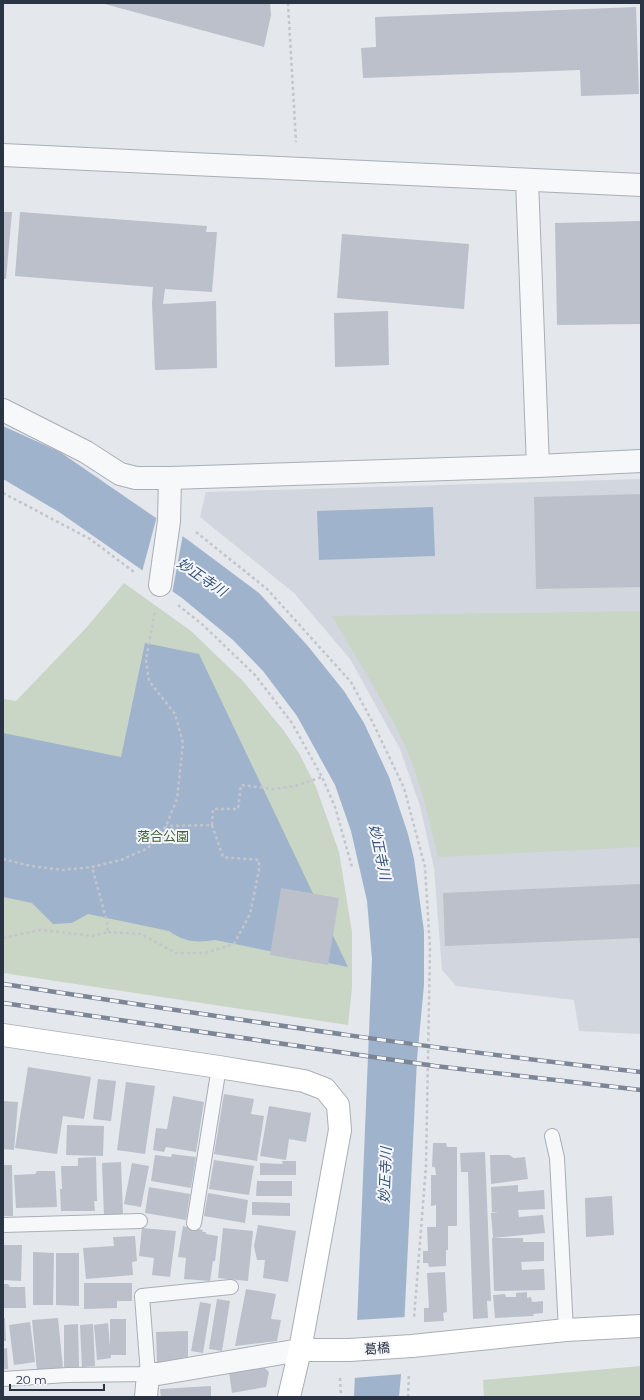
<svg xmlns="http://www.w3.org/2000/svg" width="644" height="1400" font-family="Montserrat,'Noto Sans JP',sans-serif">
<rect width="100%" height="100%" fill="#e4e7ec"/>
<path fill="#d2d6de" d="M641,479V1034L579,1031L574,1000L456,986L442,970L434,868L420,806L400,749L350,659L294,593L200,517L206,492Z"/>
<g fill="#c9d6c5">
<path d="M124,583L191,631L243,681L284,731L300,755L316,787L339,852L352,932V987L348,1025L3,973V699L16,701L86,628Z"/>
<path d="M641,611V847L438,857C429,820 421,782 405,746C384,701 357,659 332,616Z"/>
<path d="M641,1366V1397H484L483,1380Z"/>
</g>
<g fill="#9fb4cc">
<path d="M3,426L60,452L188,540L259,593L307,645L344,691L364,723L389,777L408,834L414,859L424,931V985L417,1059L404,1328L406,1346L401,1375L399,1397H354L372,959L367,901L351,831L335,785L297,716L263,671L233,640L182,598L59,512L3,479Z"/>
<path d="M433,507L435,556L319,560L317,511Z"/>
<path d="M145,643L199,654L348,967L215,940C197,943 184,942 169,931L88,914L72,923L53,924L32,903L3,897V733L121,757Z"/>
</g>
<g fill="#e4e7ec">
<path d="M157,516L183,534L172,594L142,572Z"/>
<path d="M406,1317V1346L403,1374L353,1378L356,1320Z"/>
</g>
<g fill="#bbc0ca">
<path d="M101,3H270L271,15L264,47Z"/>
<path d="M636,7L639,94L581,96L580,70L363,78L361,48L376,47L375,17Z"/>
<path d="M3,212H12L6,279H3Z"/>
<path d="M20,212L207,226L206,232H217L212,292L165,289L163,304L216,301L217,368L155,370L152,303L153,287L15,276Z"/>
<path d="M641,221V324L557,325L555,223Z"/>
<path d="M342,234L469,244L464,309L337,298Z"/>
<path d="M388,311L389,365L335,367L334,313Z"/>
<path d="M641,494V587L536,589L534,497Z"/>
<path d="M641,884V945H640L639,938L445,946L443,893Z"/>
<path d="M281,888L339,898L328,965L270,955Z"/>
<path d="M28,1067L91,1077L84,1119L63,1116L57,1154L15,1148Z"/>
<path d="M98,1079L116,1081L111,1121L93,1119Z"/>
<path d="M126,1082L155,1086L145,1154L117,1150Z"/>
<path d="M224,1094L254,1099L251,1114L264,1116L257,1161L214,1154Z"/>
<path d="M173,1096L204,1102L196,1152L166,1147L164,1152L153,1150L156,1128L167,1129Z"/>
<path d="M3,1101L18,1102L14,1150L3,1149Z"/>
<path d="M269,1106L311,1113L306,1142L289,1139L286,1160L260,1156Z"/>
<path d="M67,1125L104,1126L103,1156L66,1155Z"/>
<path d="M433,1143H446L447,1147H457V1226H448V1250H446V1266L429,1267L428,1263H423V1251H428L427,1227H436V1205L431,1206V1175H436L435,1167H432Z"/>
<path d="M485,1152L491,1301H487L488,1318L473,1319L468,1172H461L460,1153Z"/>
<path d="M172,1154L196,1157L191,1188L151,1181L155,1155L171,1157Z"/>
<path d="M490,1155H509L514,1158L525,1157L528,1179L491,1184Z"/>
<path d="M96,1157L97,1201H94L95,1211H61L60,1189H62L61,1166H78V1158Z"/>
<path d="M214,1160L254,1166L249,1195L209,1189Z"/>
<path d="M282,1161H296V1175H260V1163L283,1164Z"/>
<path d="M121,1162L123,1215L104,1216L102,1163Z"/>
<path d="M132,1163L149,1166L141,1207L124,1204Z"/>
<path d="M3,1165H12L13,1216H3Z"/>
<path d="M37,1171H55L57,1207L16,1208L14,1175L35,1174Z"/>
<path d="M257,1181H292V1196H256Z"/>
<path d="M518,1185V1192L544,1190L545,1209L518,1210L519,1217L543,1215L545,1233L493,1238L491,1213L499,1212H492L491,1187Z"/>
<path d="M149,1187L190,1194L186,1220L145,1213Z"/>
<path d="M208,1193L248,1200L245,1223L204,1216Z"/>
<path d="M612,1196L614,1235L586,1237L585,1198Z"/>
<path d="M252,1202L290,1203V1216L252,1215Z"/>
<path d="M258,1225L296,1231L288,1282L263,1278L265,1260H257L254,1246Z"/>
<path d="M183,1226L203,1230L202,1232H206V1234L218,1236L215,1261H213L210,1281L184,1279L186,1258L178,1257Z"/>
<path d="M142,1228L176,1231L170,1277L152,1275L154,1258L139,1256Z"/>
<path d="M223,1228L253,1231L248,1281L218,1278Z"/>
<path d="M135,1236L137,1261L132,1262L133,1275L86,1279L83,1248L114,1246L113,1237Z"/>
<path d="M492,1238H523V1242H544V1261L521,1262L522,1270L544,1269L545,1290L494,1291Z"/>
<path d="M3,1245H22L21,1281L3,1280Z"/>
<path d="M33,1252L54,1253L53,1305H33Z"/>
<path d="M56,1253H79V1306L56,1305Z"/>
<path d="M445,1272L447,1312L443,1313L444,1321L424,1322V1308H429L427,1273Z"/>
<path d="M84,1283H132V1301H117V1308L84,1309Z"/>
<path d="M3,1284H8L10,1287H25L26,1308H3Z"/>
<path d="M246,1289L276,1294L271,1319L281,1320L277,1341L235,1346Z"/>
<path d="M527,1292V1298L531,1297L532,1302L543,1301V1313L533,1314L534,1316L495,1318L493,1295L505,1294L506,1297H516V1293Z"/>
<path d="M217,1299L230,1301L222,1351L209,1349Z"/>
<path d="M200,1302L211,1304L203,1353L191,1351Z"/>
<path d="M5,1318L6,1341H3V1319Z"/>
<path d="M58,1318L63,1368L37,1371L32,1320Z"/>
<rect x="110" y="1319" width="16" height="36"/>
<path d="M30,1322L35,1362L14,1365L9,1325Z"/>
<path d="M108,1323L111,1358L97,1360L94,1325Z"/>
<path d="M78,1324L79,1367H64V1325Z"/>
<path d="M93,1324L95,1366L82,1367L80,1325Z"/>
<path d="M188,1331V1357L157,1363L156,1332Z"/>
<path d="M7,1348L8,1369H3V1349Z"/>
<path d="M263,1366L269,1372L266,1387L232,1393L229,1372Z"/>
<path d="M211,1386V1397H161L160,1389Z"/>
</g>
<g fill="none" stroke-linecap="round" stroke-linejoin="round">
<g stroke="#a9aeb7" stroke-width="16">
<g id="lane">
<path d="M552,1136L557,1158L566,1330"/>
<path d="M194,1223L219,1067"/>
<path d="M3,1225L140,1221"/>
<path d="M3,1379L68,1375L148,1374L142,1296L231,1287"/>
</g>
</g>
<g stroke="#a9aeb7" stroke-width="24">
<g id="street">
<path d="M3,155L641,185"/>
<path d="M527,180L538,466"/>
<path d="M3,410L86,452L120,474L136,478H170"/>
<path d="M160,585L169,521L170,478L538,466L641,461"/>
<path d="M146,1397L148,1374H158L300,1350"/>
</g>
</g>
<g stroke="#a9aeb7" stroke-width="24">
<g id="secondary">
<path d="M3,1035L219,1067L304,1081L325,1089L338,1105L340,1130L300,1350L289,1397"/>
<path d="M300,1350H349L412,1346L566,1330L641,1326"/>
</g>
</g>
<g stroke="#c2c5cb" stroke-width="2.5" stroke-dasharray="3 3" stroke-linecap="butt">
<path d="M288,3L296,142"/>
<path d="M3,493L90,539L134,572"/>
<path d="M196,532L267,589L351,682L373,723L404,788L425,867L430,948L426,1166L414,1318"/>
<path d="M178,605L203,625L255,675L292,723L322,777L335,807L352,867"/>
<path d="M212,825L213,809H238L241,785L273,789L295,786L322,777"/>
<path d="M3,859L31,866L62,870L92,867L121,860L148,848L166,826L177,799L183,743L175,714L149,681L146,660L155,611"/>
<path d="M108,932L141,934L176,953H205L234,944L250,914L259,870V860L223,857L212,825L166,826"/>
<path d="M3,938L39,930L53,931L92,936L108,932L107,922L92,867"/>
<path d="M340,1378L341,1397"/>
<path d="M408,1397L409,1373"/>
</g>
<use href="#lane" stroke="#f7f8fa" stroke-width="14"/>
<use href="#street" stroke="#f7f8fa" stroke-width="22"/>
<use href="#secondary" stroke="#fff" stroke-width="22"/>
<g stroke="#7d8696" stroke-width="4.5">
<g id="rail">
<path d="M3,984C215,1016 427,1049 641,1072"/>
<path d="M3,1003L435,1066L641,1090"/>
</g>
</g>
<use href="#rail" stroke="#f4f6f9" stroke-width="3" stroke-dasharray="9" stroke-linecap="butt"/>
</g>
<g text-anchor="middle" stroke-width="4" stroke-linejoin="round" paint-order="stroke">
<g font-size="13" fill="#3f6138" stroke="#f4f6f9">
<text x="163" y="841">落合公園</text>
</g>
<g font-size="13" fill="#2b3445" stroke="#f4f6f9">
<text transform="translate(377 1348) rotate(-4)" y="5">葛橋</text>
</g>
<g font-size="14" font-style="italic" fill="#34527a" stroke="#f4f6f9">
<text transform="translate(202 577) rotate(34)" y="5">妙正寺川</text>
<text transform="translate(380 852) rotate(78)" y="5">妙正寺川</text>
<text transform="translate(385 1175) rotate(-88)" y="5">妙正寺川</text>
</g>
</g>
<rect width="644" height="1400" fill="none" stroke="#2b3445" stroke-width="8"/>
<path d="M10 1384v6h94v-6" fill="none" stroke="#2b3445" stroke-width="2"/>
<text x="16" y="1384" font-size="12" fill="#2b3445" stroke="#f4f6f9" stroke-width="3" paint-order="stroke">20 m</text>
</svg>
